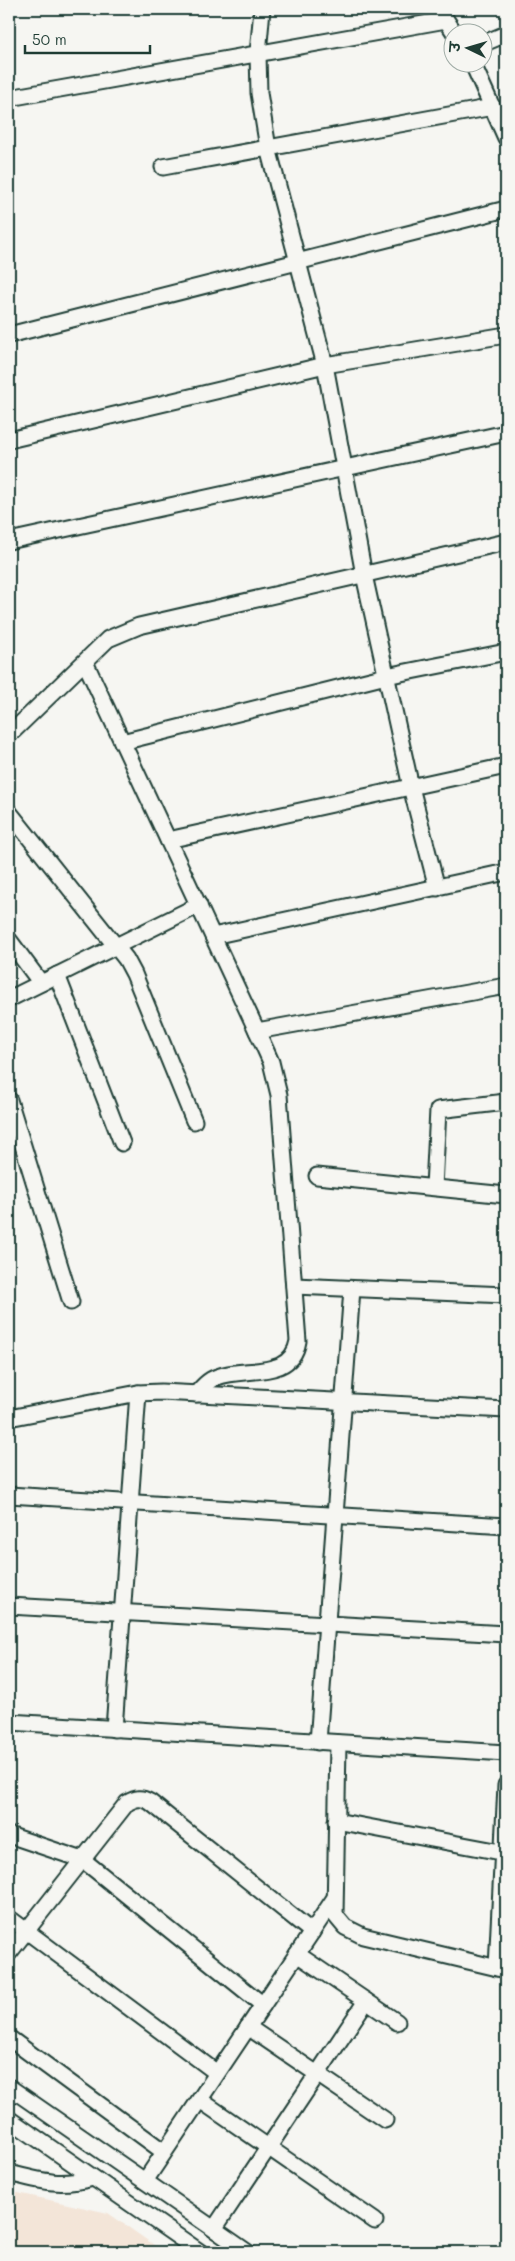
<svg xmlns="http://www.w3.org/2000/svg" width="515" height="2261" font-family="Mali,'Playpen Sans Deva',sans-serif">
<rect width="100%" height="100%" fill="#f6f6f2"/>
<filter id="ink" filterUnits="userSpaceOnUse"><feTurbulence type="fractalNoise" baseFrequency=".02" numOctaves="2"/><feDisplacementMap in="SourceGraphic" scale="10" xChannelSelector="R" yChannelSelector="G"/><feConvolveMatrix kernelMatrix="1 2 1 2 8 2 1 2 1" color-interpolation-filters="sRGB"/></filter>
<g filter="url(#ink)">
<path fill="#f3e5d8" d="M9,2191L108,2213L164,2252H9Z"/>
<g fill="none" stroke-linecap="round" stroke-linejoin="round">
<g stroke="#1f3d34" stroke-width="19">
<g id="minor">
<path d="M262,9L258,54L259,93L268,148L325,365L364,575L411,787L437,888"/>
<path d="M439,9L454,32"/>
<path d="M482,44L506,34"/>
<path d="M472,62L506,138"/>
<path d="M9,98L446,20"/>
<path d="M163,167L493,107"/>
<path d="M9,335L506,209"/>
<path d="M9,440L325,365L506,335"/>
<path d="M9,541L506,433"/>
<path d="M85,662L257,1031L271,1062L279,1095L298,1341C291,1381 245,1366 217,1377C208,1380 202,1387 196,1394"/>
<path d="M9,735L108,639L139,626L506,542"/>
<path d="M122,742L386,676L506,652"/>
<path d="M9,812L126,959L134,974L194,1121"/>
<path d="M168,840L506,766"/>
<path d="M213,936L506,872"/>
<path d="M9,940L41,983"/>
<path d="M57,975L122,1143"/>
<path d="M9,999L199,905"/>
<path d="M257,1031L506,986"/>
<path d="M9,1100L71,1302"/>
<path d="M317,1176L506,1195"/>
<path d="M434,1187L438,1110L506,1102"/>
<path d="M294,1286L506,1295"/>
<path d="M9,1418L138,1393L161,1392L506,1410"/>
<path d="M9,1495L506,1526"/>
<path d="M9,1606L506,1634"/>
<path d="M9,1722L506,1753"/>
<path d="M114,1729L138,1393"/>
<path d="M318,1742L352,1289"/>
<path d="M338,1743L335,1915L345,1927L363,1936L506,1970"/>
<path d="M336,1821L506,1853"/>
<path d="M9,1835L83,1860L263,2005"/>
<path d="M9,1918L217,2073"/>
<path d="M9,1953L127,1803C136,1798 141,1797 150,1802L312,1932"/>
<path d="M297,1954L397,2022"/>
<path d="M497,1968L506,1785"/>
<path d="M248,2027L385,2120"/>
<path d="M9,2038L164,2152"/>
<path d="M9,2087L247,2252"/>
<path d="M200,2100L375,2221"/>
<path d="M9,2119L200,2252"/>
<path d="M9,2173C41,2181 59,2187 93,2178"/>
<path d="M145,2181L334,1899"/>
<path d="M214,2229L366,2001"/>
</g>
</g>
<use href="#minor" stroke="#f6f6f2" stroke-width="15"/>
</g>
</g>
<rect width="515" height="2261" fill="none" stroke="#f6f6f2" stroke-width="30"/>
<rect x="15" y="15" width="485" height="2231" fill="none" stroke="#1f3d34" stroke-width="2" filter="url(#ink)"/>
<g transform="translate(468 48) rotate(275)"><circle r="24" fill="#f6f6f2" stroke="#a0aca6"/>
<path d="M0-4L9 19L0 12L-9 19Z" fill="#1f3d34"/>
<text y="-8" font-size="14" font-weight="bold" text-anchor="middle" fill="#1f3d34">उ</text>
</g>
<path d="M25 45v8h125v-8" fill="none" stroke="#1f3d34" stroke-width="2.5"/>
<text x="32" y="45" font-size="15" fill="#1f3d34" stroke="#f6f6f2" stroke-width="4" paint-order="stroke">50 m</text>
</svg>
